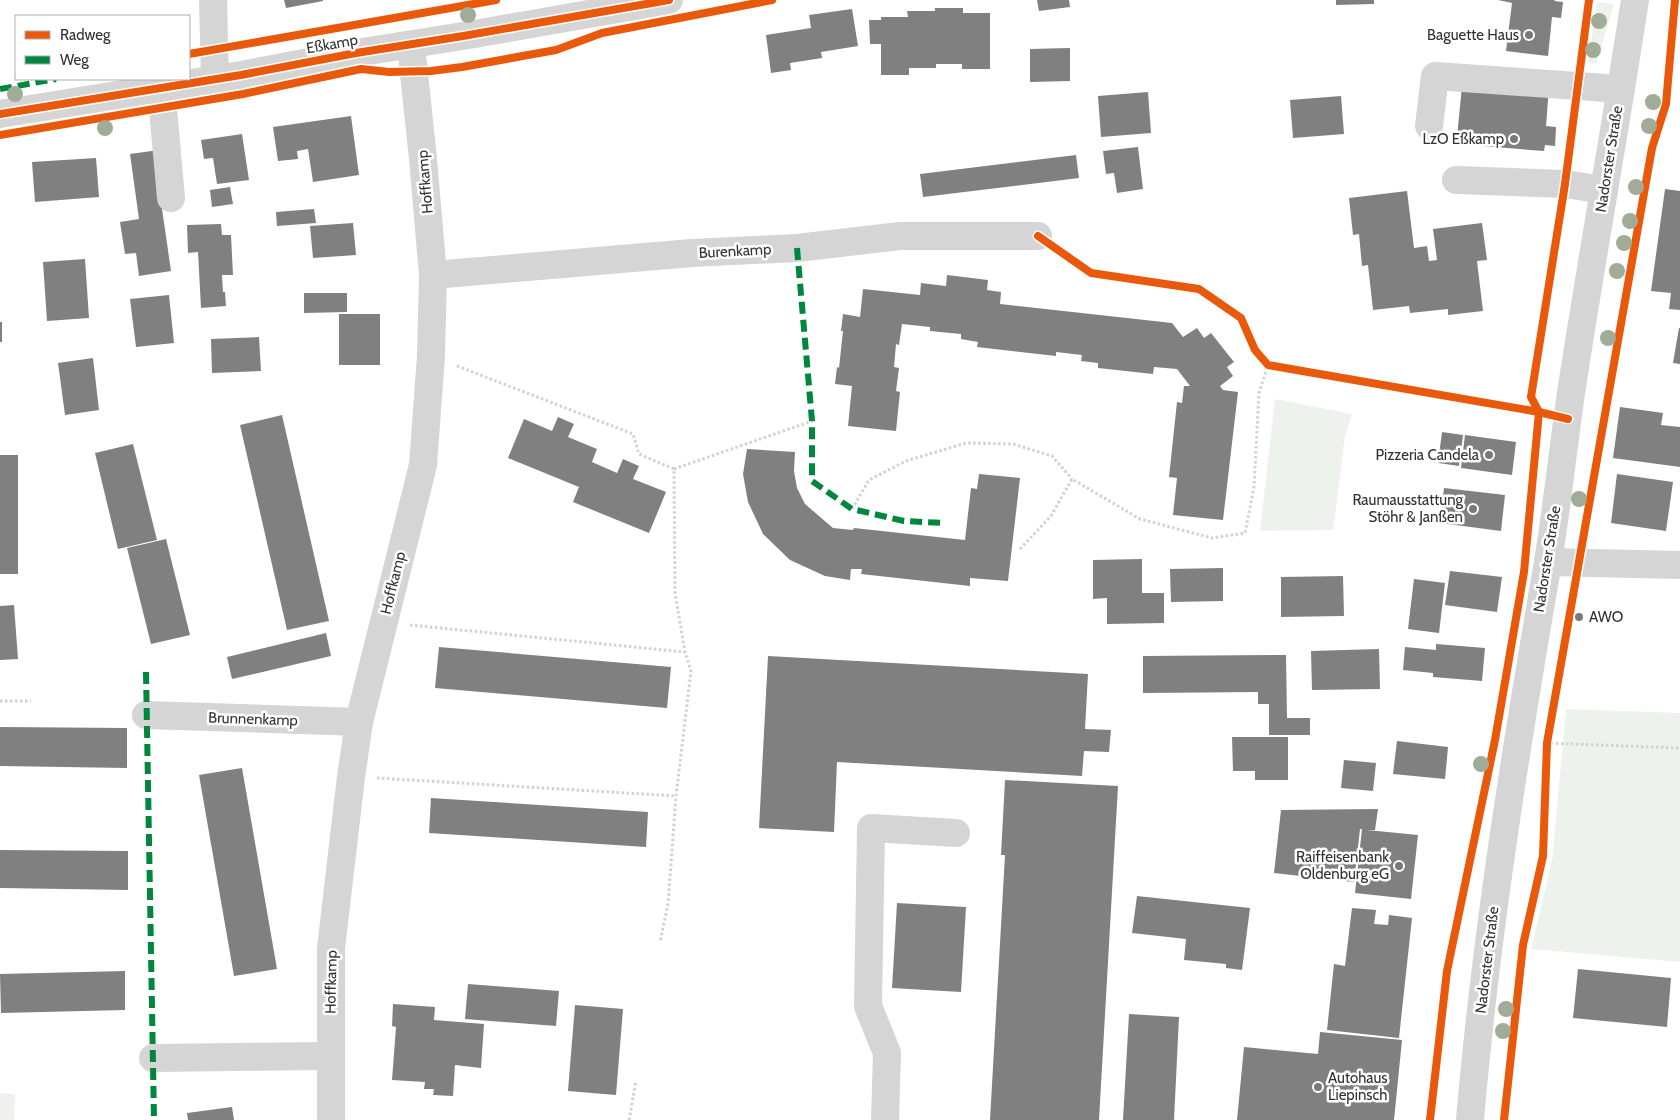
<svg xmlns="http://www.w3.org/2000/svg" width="1680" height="1120" font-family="Cabin,sans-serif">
<rect width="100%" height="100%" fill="#fff"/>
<g fill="#eef2ec">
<path d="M1597,2L1614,4L1596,65L1588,62Z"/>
<path d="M1275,399L1352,414L1345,436L1333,530L1260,531Z"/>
<path d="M1566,709L1680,713V962L1531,949L1552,861Z"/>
<path d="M0,1093L15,1094L14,1120H0Z"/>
</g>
<g fill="#808080">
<path d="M284,0H323V1L286,8Z"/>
<path d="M1037,0H1069L1070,7L1039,11Z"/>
<path d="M1336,0H1374V4L1336,5Z"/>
<path d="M1498,0H1555L1554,1L1563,2L1561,18L1552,17L1548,56L1506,51L1512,3Z"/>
<path d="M935,8H963V13H990V69H962V64H936V68H909V75H881V44H870L869,20H881V17H908L907,11H935Z"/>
<path d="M852,9L858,46L821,52L822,58L790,63L791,70L771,73L766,35L811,28L809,15Z"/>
<path d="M1070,48V81L1030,82V49Z"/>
<path d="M1462,86L1549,87L1546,126L1556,127L1555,146L1545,145L1544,151L1482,146V139L1457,137Z"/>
<path d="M1148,92L1151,133L1101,137L1098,96Z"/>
<path d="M1341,96L1344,134L1293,138L1290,100Z"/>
<path d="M351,116L359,175L313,182L308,149L297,151L298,159L278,161L273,127Z"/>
<path d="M242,134L249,180L217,184L213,158L204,159L201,140Z"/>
<path d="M1138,147L1143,189L1117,193L1114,173L1106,174L1103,151Z"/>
<path d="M159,150L158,181L171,271L139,276L136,253L125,254L120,222L139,219L130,154Z"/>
<path d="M1076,155L1079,178L923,197L920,174Z"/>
<path d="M96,158L99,197L35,202L32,162Z"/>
<path d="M230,187L233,204L212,207L210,190Z"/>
<path d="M1665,189L1680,191V310L1669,309L1671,293L1651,291Z"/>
<path d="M1407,191L1414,248L1427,246L1429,261L1437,260L1433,229L1482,223L1487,260L1477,261L1483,311L1448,315V309L1410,313L1409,306L1373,310L1368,265L1362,266L1359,234L1353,235L1349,198Z"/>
<path d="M314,209L316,223L277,226L276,212Z"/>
<path d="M353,223L356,255L313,258L310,226Z"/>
<path d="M221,224L222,235H231L233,275H222L223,292H225L226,306L201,308L198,252L188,253L187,225Z"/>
<path d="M85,259L89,318L47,321L43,262Z"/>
<path d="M947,275L988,280L987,290L1001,292L1000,304L1172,323L1183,337L1197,328L1204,338L1211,333L1234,362L1227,367L1233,376L1220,386L1223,390L1238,392L1223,520L1173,515L1177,478L1169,477L1177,402L1182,403L1184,386H1190L1177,369L1154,367L1153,374L1098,368V363L1081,361L1082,355L1056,352V356L977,347L978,342L961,339V334L930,331V327L902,324L899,345L896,344L894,367L899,368L896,391L900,392L896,431L848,426L852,386L835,384L837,367L839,368L843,331H841L843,314L860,317L863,289L920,295L921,283L946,286Z"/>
<path d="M304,293H347V312L304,313Z"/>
<path d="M169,295L174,343L136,347L130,299Z"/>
<rect x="339" y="314" width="41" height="51"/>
<rect x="0" y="322" width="2" height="20"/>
<path d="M1679,328H1680V364L1673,363Z"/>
<path d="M259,337L261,371L212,373L211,339Z"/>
<path d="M93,358L99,410L65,415L58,363Z"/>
<path d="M1620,407L1663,413L1661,425L1680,427V467L1613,458Z"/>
<path d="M282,415L329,621L287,630L240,425Z"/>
<path d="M558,417L574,424L568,437L597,449L592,462L617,473L623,459L639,466L633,479L666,492L649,533L573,502L579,487L508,458L524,419L552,431Z"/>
<path d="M1442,432L1463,435L1459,466L1438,463Z"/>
<path d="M1465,435L1516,442L1512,475L1461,468Z"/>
<path d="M133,444L157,540L118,549L95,453Z"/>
<path d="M747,449L795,452L794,471L797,488L805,504L833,528L853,530L854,528L965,540L971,488L977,489L979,474L1020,478L1008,581L970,578V586L861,574L862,569H851L850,580L825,576L790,560L763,534L748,502L743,474Z"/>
<rect x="0" y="455" width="18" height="119"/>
<path d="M1617,474L1673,482L1666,531L1611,523Z"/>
<path d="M1444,488L1505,495L1501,531L1440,523Z"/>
<path d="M166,539L190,635L151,644L127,548Z"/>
<path d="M1142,559V593H1164V623L1107,624V598L1093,599V560Z"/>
<path d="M1223,568V601L1171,602L1170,569Z"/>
<path d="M1450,571L1502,577L1497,612L1445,605Z"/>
<path d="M1343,576L1344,616L1281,617V577Z"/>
<path d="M1414,579L1445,583L1439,633L1408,629Z"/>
<path d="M14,605L18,659L0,660V606Z"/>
<path d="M326,633L331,656L232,679L227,657Z"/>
<path d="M1436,644L1485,648L1482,681L1433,677V673L1403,670L1405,647L1436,650Z"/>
<path d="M439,647L671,667L667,708L435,688Z"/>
<path d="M1379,649L1380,689L1312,690L1311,651Z"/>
<path d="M1286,655L1287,718H1310V735H1269V704H1258V692L1143,693V656Z"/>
<path d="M768,656L1088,674L1085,729L1111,730L1109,752L1084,751L1082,776L837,762L834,832L759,828Z"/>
<path d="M0,727L127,728V768L0,766Z"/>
<path d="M1232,737H1288V780H1255V771H1233Z"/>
<path d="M1397,741L1448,747L1445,779L1393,774Z"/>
<path d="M1344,760L1376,763L1373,791L1341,788Z"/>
<path d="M242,768L277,969L234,976L199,775Z"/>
<path d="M1005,780L1118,786L1099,1120H990L1005,855H1001Z"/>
<path d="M431,798L648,812L646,847L429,833Z"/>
<path d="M1378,809L1375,830H1367L1418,835L1411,899L1355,893L1362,829H1360L1354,882L1274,873L1281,810Z"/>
<path d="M0,850L128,851V890L0,888Z"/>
<path d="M1137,896L1250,908L1242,970L1226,968V964L1184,960L1186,939L1132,933Z"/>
<path d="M897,903L966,907L961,992L892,988Z"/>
<path d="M1352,908L1376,910L1374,924L1388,925L1389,915L1412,918L1399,1038L1327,1030L1334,964L1345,966Z"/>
<path d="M1578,969L1671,978L1667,1027L1573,1018Z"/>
<path d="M125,971V1010L1,1013L0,974Z"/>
<path d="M468,984L559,991L556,1026L465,1019Z"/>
<path d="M393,1004L435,1007L434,1020L484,1024L481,1068L455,1065L453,1096L433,1095L434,1089H424L425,1082L392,1080L396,1027L392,1026Z"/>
<path d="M575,1005L623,1009L616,1095L568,1091Z"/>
<path d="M1129,1014L1179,1017L1174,1120H1123Z"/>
<path d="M1320,1032L1402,1040L1394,1120H1237L1244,1047L1318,1054Z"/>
<path d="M232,1107L234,1120H188L187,1113Z"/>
</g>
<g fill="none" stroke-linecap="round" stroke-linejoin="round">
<g stroke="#d2d2d2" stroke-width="3" stroke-dasharray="2.5 2.5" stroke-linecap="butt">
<path d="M457,366L633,434L639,454L674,469L675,593L685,652L691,671L676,796L668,904L660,942"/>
<path d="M674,469L812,421"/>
<path d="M852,509L869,480L906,461L966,443L1013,444L1052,456L1072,479"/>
<path d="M1020,549L1051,516L1072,479L1140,519L1212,538L1245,533L1254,487L1259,393L1268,365"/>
<path d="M410,625L685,652"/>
<path d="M0,701H31"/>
<path d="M1546,743L1680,748"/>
<path d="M377,778L676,796"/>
<path d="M629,1120L636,1081"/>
</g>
<g stroke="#d5d5d5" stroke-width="28">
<path d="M213,0L215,79"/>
<path d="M161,87L171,198"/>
<path d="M0,114L241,75L356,53L463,36L669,0"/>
<path d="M1429,126L1435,76L1621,89"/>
<path d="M1456,180L1565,184L1604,190"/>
<path d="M433,275L692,253L797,248L900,236H1038"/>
<path d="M1548,562L1680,565"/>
<path d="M146,715L359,722"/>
<path d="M153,1058L330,1056"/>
<path d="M331,1120V948L351,777L359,722L423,465L431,356L433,275L423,159L411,45"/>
<path d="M885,1120L887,1053L868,1006L871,828L956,833"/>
<path d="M1470,1120C1486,933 1516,747 1548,562C1557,506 1563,449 1571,393C1591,262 1615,131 1635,0"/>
</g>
<g stroke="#00873e" stroke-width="6" stroke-dasharray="12 6" stroke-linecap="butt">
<path d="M0,89L56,79"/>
<path d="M797,248L812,421V481L852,509L904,521L943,523"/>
<path d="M146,672L154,1120"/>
</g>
<g stroke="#fff" stroke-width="11">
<g id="cycleway">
<path d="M189,54L496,0"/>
<path d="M0,114L241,75L356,53L463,36L669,0"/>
<path d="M0,135L243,94L361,69L389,72L431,71L462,67L556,50L602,33L772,0"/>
<path d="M1038,236L1091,273L1199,289L1241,318L1255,350L1268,365L1539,412L1568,419"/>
<path d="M1430,1120L1447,971L1495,740L1524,572L1539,412L1531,397L1565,184L1589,0"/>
<path d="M1504,1120L1523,945L1543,856L1547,743L1652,148L1666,104L1675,0"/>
</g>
</g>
<use href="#cycleway" stroke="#e8590c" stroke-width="8"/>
</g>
<g fill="#a0ac98">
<circle cx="468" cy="15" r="8"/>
<circle cx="1599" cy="21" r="8"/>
<circle cx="1593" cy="50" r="8"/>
<circle cx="15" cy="94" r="8"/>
<circle cx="1653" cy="102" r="8"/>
<circle cx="1649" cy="126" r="8"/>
<circle cx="105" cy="128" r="8"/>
<circle cx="1636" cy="187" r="8"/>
<circle cx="1630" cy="221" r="8"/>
<circle cx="1624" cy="243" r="8"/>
<circle cx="1617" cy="271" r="8"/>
<circle cx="1608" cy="338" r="8"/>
<circle cx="1579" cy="499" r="8"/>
<circle cx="1481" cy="764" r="8"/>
<circle cx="1506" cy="1009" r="8"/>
<circle cx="1503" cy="1031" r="8"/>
</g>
<g fill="#797979" stroke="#fff" stroke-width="2">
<circle cx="1529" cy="35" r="5"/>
<circle cx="1514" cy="139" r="5"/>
<circle cx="1489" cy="455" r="5"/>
<circle cx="1473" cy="509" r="5"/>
<circle cx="1579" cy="617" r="5"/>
<circle cx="1399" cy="866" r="5"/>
<circle cx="1318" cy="1087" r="5"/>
</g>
<g text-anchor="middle" stroke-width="5" stroke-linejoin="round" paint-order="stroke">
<g font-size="15" fill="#313131" stroke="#fff" text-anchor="end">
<text x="1519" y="40">Baguette Haus</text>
<text x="1504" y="144">LzO Eßkamp</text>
<text x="1479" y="460">Pizzeria Candela</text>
<text x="1463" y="505">Raumausstattung<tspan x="1463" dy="17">Stöhr &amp; Janßen</tspan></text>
<text x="1589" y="622" text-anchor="start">AWO</text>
<text x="1389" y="862">Raiffeisenbank<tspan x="1389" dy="17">Oldenburg eG</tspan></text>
<text x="1328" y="1083" text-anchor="start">Autohaus<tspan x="1328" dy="17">Liepinsch</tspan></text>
</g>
<g font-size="15" fill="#313131" stroke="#fff">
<text transform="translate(332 44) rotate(-10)" y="5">Eßkamp</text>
<text transform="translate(1609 159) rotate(-81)" y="5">Nadorster Straße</text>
<text transform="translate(425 182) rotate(-95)" y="5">Hoffkamp</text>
<text transform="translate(735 251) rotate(-3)" y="5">Burenkamp</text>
<text transform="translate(1547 559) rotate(-81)" y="5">Nadorster Straße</text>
<text transform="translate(393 583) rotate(-76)" y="5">Hoffkamp</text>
<text transform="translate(253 719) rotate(2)" y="5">Brunnenkamp</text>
<text transform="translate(1487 960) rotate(-83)" y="5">Nadorster Straße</text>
<text transform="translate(331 982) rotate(-89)" y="5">Hoffkamp</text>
</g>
</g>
<rect x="15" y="15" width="175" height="65" fill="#ffffff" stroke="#adadad"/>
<rect x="25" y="31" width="25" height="8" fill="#e8590c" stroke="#adadad"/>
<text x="60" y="40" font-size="15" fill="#313131">Radweg</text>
<rect x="25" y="56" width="25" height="8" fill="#00873e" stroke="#adadad"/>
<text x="60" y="65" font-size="15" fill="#313131">Weg</text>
</svg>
